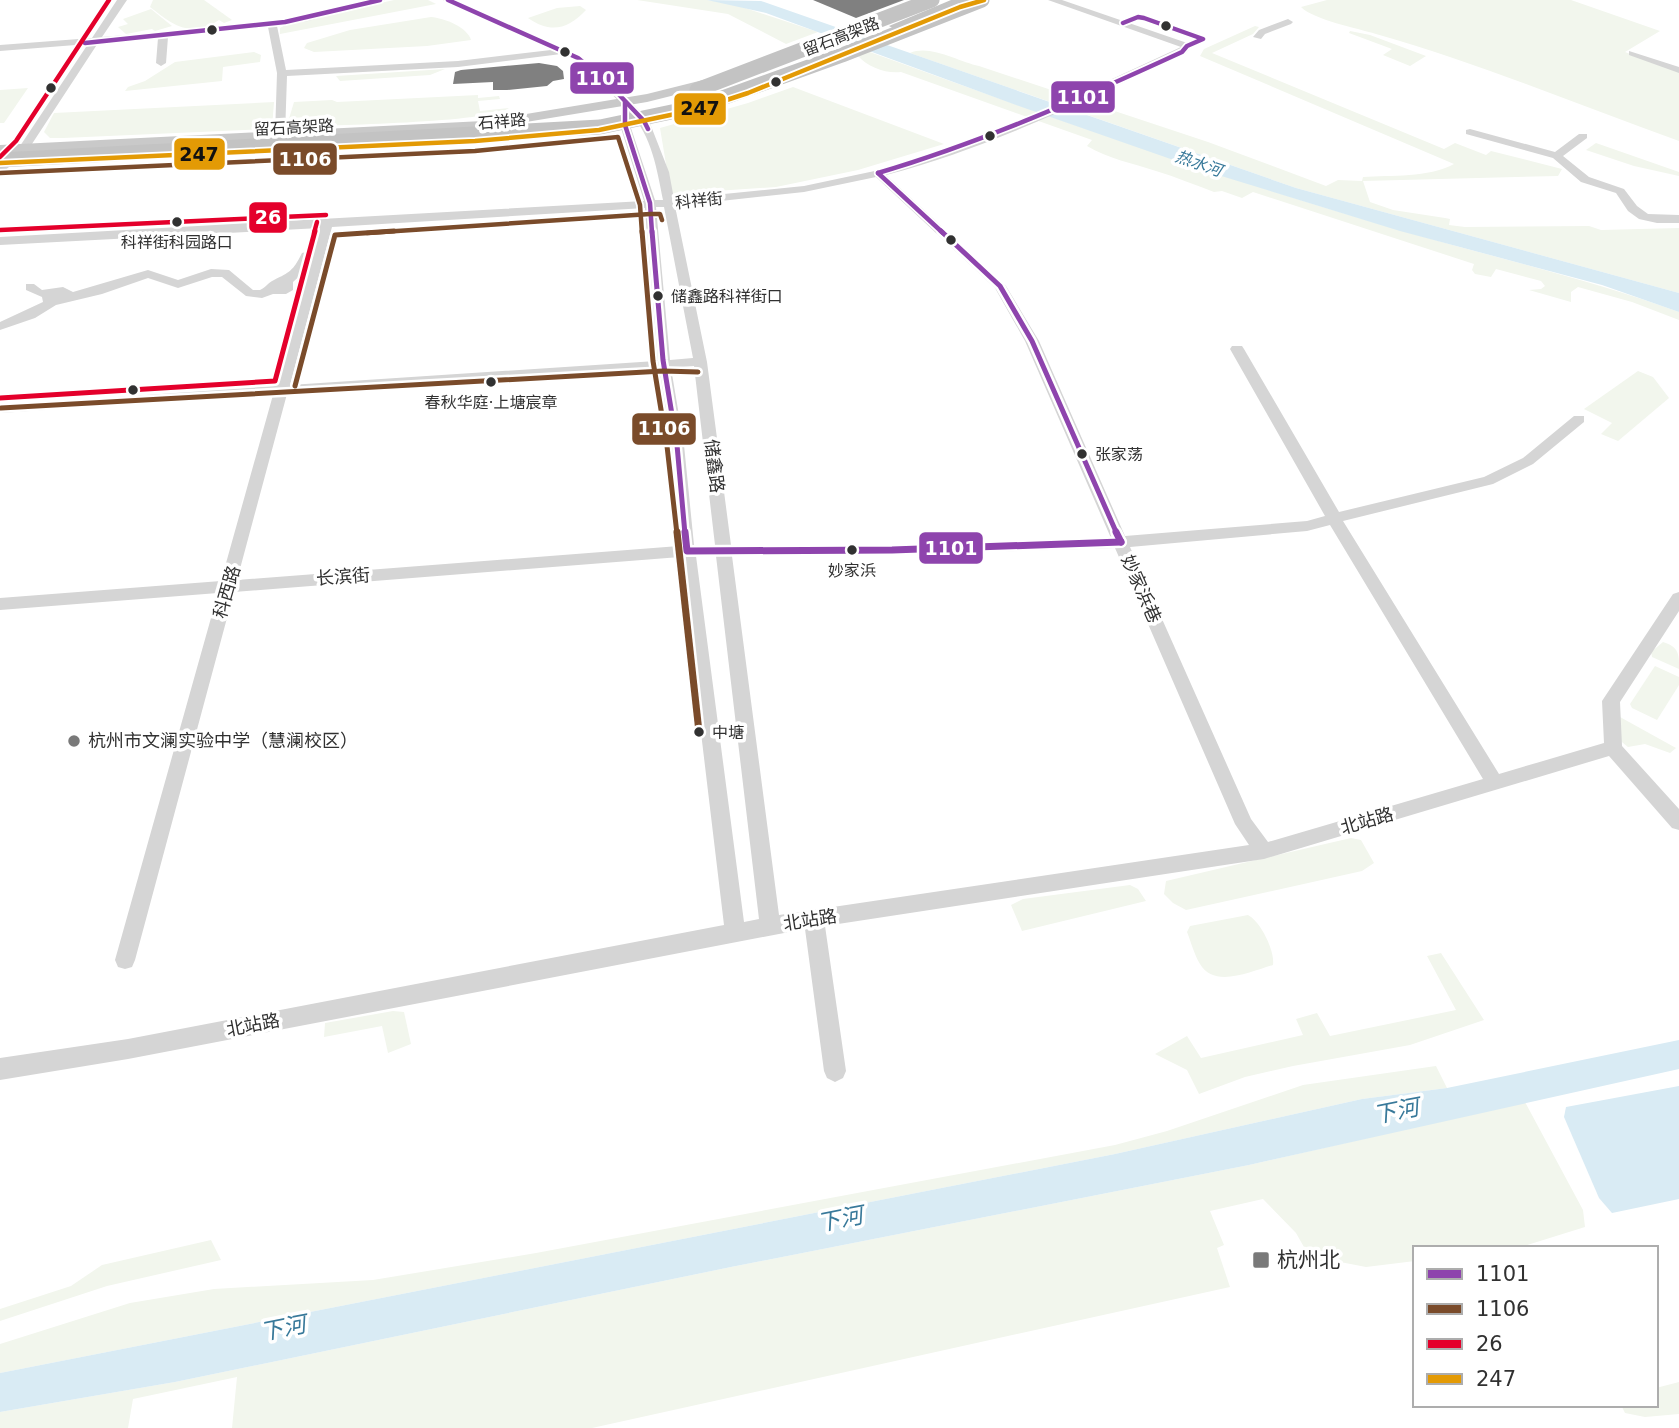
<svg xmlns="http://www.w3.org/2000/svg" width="1679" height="1428" font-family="'DejaVu Sans','Noto Sans SC',sans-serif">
<rect width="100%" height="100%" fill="#fff"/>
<g fill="#f2f6ed">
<path d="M153,0H204L232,20L224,23L219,20C190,39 173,25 150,7Z"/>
<path d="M394,0H428L436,4L280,34V28L287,24Z"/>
<path d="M637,0H707L733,4L818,32L786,44L728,14Z"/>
<path d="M1327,0H1571L1660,31L1625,52L1679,72V141C1578,105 1479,63 1376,34C1357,28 1314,20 1301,7Z"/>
<path d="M580,6L586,10C568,29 551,34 528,18L557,8Z"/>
<path d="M151,9L172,26L155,31L152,29L126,34L118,27L128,24L123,19Z"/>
<path d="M431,17C444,18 467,27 471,40L427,46L314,52L304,48L307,43L350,30Z"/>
<path d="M1255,26L1259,27L1253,34L1212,53L1444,149L1455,143L1486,155L1491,151L1562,169L1558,176L1363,181L1370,202L1393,210L1445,218L1450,219L1449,225L1465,227L1589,226L1601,230L1679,228V293L1296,188L910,53C930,44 959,62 979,66L1208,142L1326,186L1338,180L1362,181L1363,177C1391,175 1428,178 1454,164L1200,56L1204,49Z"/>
<path d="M1350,31L1370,35L1426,56L1410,66L1383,55L1392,49L1349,33Z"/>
<path d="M867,51C1030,110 1193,168 1359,218C1465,251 1575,274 1679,312V320L1632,302L1578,287L1571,292V302L1529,290L1541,289L1545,286L1541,281L1496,269L1491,277L1475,274L1472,270L1474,264L1253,192L1242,198L1222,191L1214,192C1195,185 1176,177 1156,171C1132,163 1109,159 1087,146L1092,140L901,72C886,74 868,67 858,56Z"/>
<path d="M254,52L261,55L260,62L223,67L222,81L125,91L128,87L145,81L175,62Z"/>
<path d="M445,69L430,75L340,81L336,76Z"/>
<path d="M793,87L944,144L858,170L776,187L671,194L660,128L748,103Z"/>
<path d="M28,88L4,123H0V90Z"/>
<path d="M478,95V98L499,96L500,99L478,101L480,111L509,108C491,123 327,125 293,127L288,122L294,102L332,100L337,102Z"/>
<path d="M274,102L272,128L269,129L63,138H50L44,132L54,113Z"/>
<path d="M1596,143L1679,172V176L1634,166L1586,150Z"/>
<path d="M1638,371L1653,377L1669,398L1618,441L1601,434L1612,423L1584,409Z"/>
<path d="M1663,642C1679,647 1679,654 1679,669L1652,657L1651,652Z"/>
<path d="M1655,666L1679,677V685L1657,720L1632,708L1630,704Z"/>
<path d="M1620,717L1676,748L1670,753L1645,744L1628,747L1617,738Z"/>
<path d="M1351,838L1361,840L1374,863L1362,871L1186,910L1173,903L1164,894L1166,881Z"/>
<path d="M1130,885L1138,889L1146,901L1022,931L1011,905L1023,899Z"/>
<path d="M1248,915C1261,922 1275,951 1273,965C1252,971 1214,989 1200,964C1194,954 1191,942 1187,932L1190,926Z"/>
<path d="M1441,953L1484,1020L1410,1045L1293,1066L1245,1077L1199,1094L1187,1070L1155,1054L1187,1036L1201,1058L1303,1035L1296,1019L1317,1013L1330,1036L1456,1010L1427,956Z"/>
<path d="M393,1011L404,1012L411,1044L388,1053L382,1026L324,1037L325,1023Z"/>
<path d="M1436,1066L1447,1088L1362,1099L1115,1154L0,1373V1344L130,1303L214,1289L373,1280L536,1253L1115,1145L1167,1131L1303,1085Z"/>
<path d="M1525,1102L1583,1210L1585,1227L1518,1248H1415V1261L1366,1267L1335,1261L1317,1270L1296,1233L1263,1199L1210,1211L1224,1245L1217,1248L1230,1287L592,1428H232L237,1377L133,1399L128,1428H0V1412L175,1382L731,1267L1249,1165Z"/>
<path d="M211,1240L221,1260L107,1286L0,1321V1309L71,1286L102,1265Z"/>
<path d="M1679,1382V1414L1645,1417L1625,1413L1621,1405H1656V1388Z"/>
</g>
<g fill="#d9ebf4">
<path d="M707,0L761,1L1296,188L1679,293V312L1602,285L1400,231L1205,171L1016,105L766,13Z"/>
<path d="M1679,1040V1069L1249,1165L731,1267L175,1382L0,1412V1373L1115,1154L1362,1099L1447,1088Z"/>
<path d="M1679,1086V1199L1612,1213L1599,1198L1564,1117L1566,1107Z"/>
</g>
<g fill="#808080">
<path d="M813,0H904L856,18Z"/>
<path d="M539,63L557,66L563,71L564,79L553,81L547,86L507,90H493V82L453,84L455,72L461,70Z"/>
</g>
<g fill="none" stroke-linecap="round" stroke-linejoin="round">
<g fill="#d5d5d5" fill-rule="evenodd">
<path d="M117,0H127L102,37C163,32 224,28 284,19C318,14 351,0 385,0L308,21L277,26L286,70L458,61L551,50L443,0H456L581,56L612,81L649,121L669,172L674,199L804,186L884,169L927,156L1054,106L1181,47L1048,0H1062L1190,44L1192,46L1185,54C1088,99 990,148 886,175L1006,286L1039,341L1125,536L1307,521L1325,516L1230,349L1232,346H1242L1244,349L1339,512L1484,477L1523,458L1574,416H1584V422L1533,464L1493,484L1343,521L1499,774L1604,743L1602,701L1673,594L1679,592V611L1620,702L1622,746L1679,809V830L1672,828L1609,756L1264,859L825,926L846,1071L843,1078L835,1082L827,1078L824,1071L805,929L128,1059L0,1080V1058L128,1039L724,925L680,557L234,592L135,960L132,967L125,969L118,967L115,960L218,593L0,610V598L221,581L273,395L0,413V405L276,386L320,228L0,245V237L644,201L620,125L622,104L575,60L561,54L458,67L287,76L285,135L280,138L275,135L277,73L268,27L168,37L166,63L161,66L156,63L158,38L98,43L28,150L0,175V166L20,146L88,44L0,51V45L92,38ZM630,113C652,136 657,170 663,200H655L630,125ZM876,177L995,288L1025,341L1111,538L892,545H731L707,362L675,206L804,192ZM656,207H664L693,358L670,360ZM645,208L656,361L290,385L332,227ZM694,366L715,545H694L684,445L671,368ZM658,369L670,445L679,546L237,580L287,394ZM1330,525L1483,779L1268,842L1251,819L1130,547L1307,531ZM1115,548L1235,824L1249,845L779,915L732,556L892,555ZM696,556H716L759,919L744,922Z"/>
<path d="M1288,19L1293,22L1291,24L1265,34L1261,39L1253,37L1259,30Z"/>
<path d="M1629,51L1679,67V73L1629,55Z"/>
<path d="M1470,129L1555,152L1579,134H1587V138L1563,156L1589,177L1624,189L1637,206L1648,214L1679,215V223H1657L1639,219L1628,211L1616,193L1581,182L1553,158L1466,134V130Z"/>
<path d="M306,252L312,256L306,270L293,282V290L286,294H273L262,298L246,296L222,277H212L178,288L148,278L102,294L56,305L35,318L0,330V322L43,302L42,297L26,290V284H34L42,290L63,287L73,292L148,270L178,280L211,269L229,270L253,290H260C267,287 267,283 274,280C290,272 293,271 302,253Z"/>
</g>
<path fill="#c9c9c9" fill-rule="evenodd" d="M715,77L721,81L719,84L647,102L483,129L0,153V145L483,121L647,94Z"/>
<path fill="#c3c3c3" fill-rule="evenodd" d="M951,0H968L901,29L896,30L889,26Z"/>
<g stroke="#c3c3c3" stroke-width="15">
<path d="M697,90L932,0"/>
<path d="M0,160L600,127L700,106L842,55L982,0"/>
</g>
<g stroke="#fff" stroke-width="8">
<g id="bus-1-far2">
<path d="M448,0L578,58L608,83L644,121L648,129"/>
<path d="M85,43L285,22L380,0"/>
<path d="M625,102V125L650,203L652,233"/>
<path d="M878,173L943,233"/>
<path d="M878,173C983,142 1082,98 1182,52L1187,46L1203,39L1144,18L1138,17L1123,23"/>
</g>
</g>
<g stroke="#fff" stroke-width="10">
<g id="bus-1-far1">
<path d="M652,231L663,360L677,445L685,534"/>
<path d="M941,231L1000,286L1032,341L1117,534"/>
</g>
</g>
<g stroke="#fff" stroke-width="12">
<g id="bus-1">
<path d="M685,532L687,551L892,550L1121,542"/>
<path d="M1116,532L1121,542"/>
</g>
</g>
<g stroke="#fff" stroke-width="8">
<g id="bus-2-far2">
<path d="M0,173L475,151L618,137L640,205L642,233"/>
<path d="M367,233L650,214H660L662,220"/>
</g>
</g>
<g stroke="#fff" stroke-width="10">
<g id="bus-2-far1">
<path d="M642,231L653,361L667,446L677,534"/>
<path d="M295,386L335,235L394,231"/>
<path d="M1,408L663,371L698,372"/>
</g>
</g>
<g stroke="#fff" stroke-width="12">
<path id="bus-2" d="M677,532L699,732"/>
</g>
<g stroke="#fff" stroke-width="8">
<g id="bus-3-far1">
<path d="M0,157L16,141L109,0"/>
<path d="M0,230L326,215"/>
<path d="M314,233L317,222"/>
</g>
</g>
<g stroke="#fff" stroke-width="10">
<path id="bus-3" d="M0,398L275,381L315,231"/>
</g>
<g stroke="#fff" stroke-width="8">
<path id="bus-4" d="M0,163L475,141L599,130L699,109L748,93L960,7L984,0"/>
</g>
<use href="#bus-1-far2" stroke="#8e44ad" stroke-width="4.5"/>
<use href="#bus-1-far1" stroke="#8e44ad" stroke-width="5"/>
<use href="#bus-1" stroke="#8e44ad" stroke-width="7"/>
<use href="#bus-2-far2" stroke="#7a4b2a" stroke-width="4.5"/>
<use href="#bus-2-far1" stroke="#7a4b2a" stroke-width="5"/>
<use href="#bus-2" stroke="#7a4b2a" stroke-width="7"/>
<use href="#bus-3-far1" stroke="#e4002b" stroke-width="4.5"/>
<use href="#bus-3" stroke="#e4002b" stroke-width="5"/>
<use href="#bus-4" stroke="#e39a05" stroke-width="4.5"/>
</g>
<g fill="#313131" stroke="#fff" stroke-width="2.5">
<circle cx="1166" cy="26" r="6"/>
<circle cx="212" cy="30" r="6"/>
<circle cx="565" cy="52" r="6"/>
<circle cx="776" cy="82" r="6"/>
<circle cx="51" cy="88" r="6"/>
<circle cx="990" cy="136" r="6"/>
<circle cx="177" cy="222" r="6"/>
<circle cx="951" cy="240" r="6"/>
<circle cx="658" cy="296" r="6"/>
<circle cx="491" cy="382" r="6"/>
<circle cx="133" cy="390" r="6"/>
<circle cx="1082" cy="454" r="6"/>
<circle cx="852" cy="550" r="6"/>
<circle cx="699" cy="732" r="6"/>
</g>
<g fill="#797979" stroke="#fff" stroke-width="2.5">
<circle cx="74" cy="741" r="7"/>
<rect x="1252" y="1251" width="18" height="18" rx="3.5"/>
</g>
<g text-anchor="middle" stroke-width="7" stroke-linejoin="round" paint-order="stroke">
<g font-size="16" fill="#313131" stroke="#fff">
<text transform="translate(841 36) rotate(-21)" y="6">留石高架路</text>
<text transform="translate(502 121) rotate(-5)" y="6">石祥路</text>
<text transform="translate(294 127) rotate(-3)" y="6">留石高架路</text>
<text transform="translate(699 200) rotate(-6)" y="6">科祥街</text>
</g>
<g font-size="16" font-style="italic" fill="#38799a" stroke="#fff">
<text transform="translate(1199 163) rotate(19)" y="6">热水河</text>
</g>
<g font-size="16" fill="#313131" stroke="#fff">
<text x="177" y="248">科祥街科园路口</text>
<text x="671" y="302" text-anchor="start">储鑫路科祥街口</text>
<text x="491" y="408">春秋华庭·上塘宸章</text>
<text x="1095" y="460" text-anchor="start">张家荡</text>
<text x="852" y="576">妙家浜</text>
<text x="712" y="738" text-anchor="start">中塘</text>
</g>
<g font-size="18" fill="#313131" stroke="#fff">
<text transform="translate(714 466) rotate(83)" y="6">储鑫路</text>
<text transform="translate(343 577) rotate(-4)" y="6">长滨街</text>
<text transform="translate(1141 589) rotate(66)" y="6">妙家浜巷</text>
<text transform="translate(227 592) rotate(-74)" y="6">科西路</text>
<text transform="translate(1367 821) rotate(-16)" y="6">北站路</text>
<text transform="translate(810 920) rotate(-9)" y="6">北站路</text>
<text transform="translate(253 1025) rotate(-11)" y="6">北站路</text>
</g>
<g font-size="18" fill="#313131" stroke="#fff" text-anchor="start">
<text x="88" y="747">杭州市文澜实验中学（慧澜校区）</text>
</g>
<g font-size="21" fill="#313131" stroke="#fff" text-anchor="start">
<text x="1277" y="1267">杭州北</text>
</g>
<g font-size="23" font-style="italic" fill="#38799a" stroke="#fff">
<text transform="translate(1396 1111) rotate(-11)" y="8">下河</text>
<text transform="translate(840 1219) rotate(-11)" y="8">下河</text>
<text transform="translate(283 1328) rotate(-11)" y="8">下河</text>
</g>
</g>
<g stroke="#fff" stroke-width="2.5">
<rect x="569" y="61" width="66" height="34" rx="7" fill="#8e44ad"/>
<rect x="1050" y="80" width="66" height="34" rx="7" fill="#8e44ad"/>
<rect x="673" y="92" width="54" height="34" rx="7" fill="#e39a05"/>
<rect x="173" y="137" width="53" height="34" rx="7" fill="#e39a05"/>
<rect x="272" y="142" width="66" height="34" rx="7" fill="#7a4b2a"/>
<rect x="248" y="201" width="40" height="33" rx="7" fill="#e4002b"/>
<rect x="631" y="412" width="66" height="34" rx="7" fill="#7a4b2a"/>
<rect x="918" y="531" width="66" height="34" rx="7" fill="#8e44ad"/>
</g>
<g font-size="19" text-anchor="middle" font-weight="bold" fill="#fff">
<text x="602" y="85">1101</text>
<text x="1083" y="104">1101</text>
<text x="305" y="166">1106</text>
<text x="268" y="224">26</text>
<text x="664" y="435">1106</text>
<text x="951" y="555">1101</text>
</g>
<g font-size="19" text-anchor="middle" font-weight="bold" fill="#111">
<text x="700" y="115">247</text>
<text x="199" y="161">247</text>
</g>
<rect x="1413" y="1246" width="245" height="161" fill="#ffffff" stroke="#adadad" stroke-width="2"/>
<rect x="1427" y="1269" width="35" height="10" fill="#8e44ad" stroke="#adadad" stroke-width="2"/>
<text x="1476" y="1281" font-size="21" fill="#313131">1101</text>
<rect x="1427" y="1304" width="35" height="10" fill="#7a4b2a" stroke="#adadad" stroke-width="2"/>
<text x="1476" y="1316" font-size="21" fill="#313131">1106</text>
<rect x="1427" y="1339" width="35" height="10" fill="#e4002b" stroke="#adadad" stroke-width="2"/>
<text x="1476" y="1351" font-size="21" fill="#313131">26</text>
<rect x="1427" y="1374" width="35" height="10" fill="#e39a05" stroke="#adadad" stroke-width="2"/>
<text x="1476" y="1386" font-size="21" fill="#313131">247</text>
</svg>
